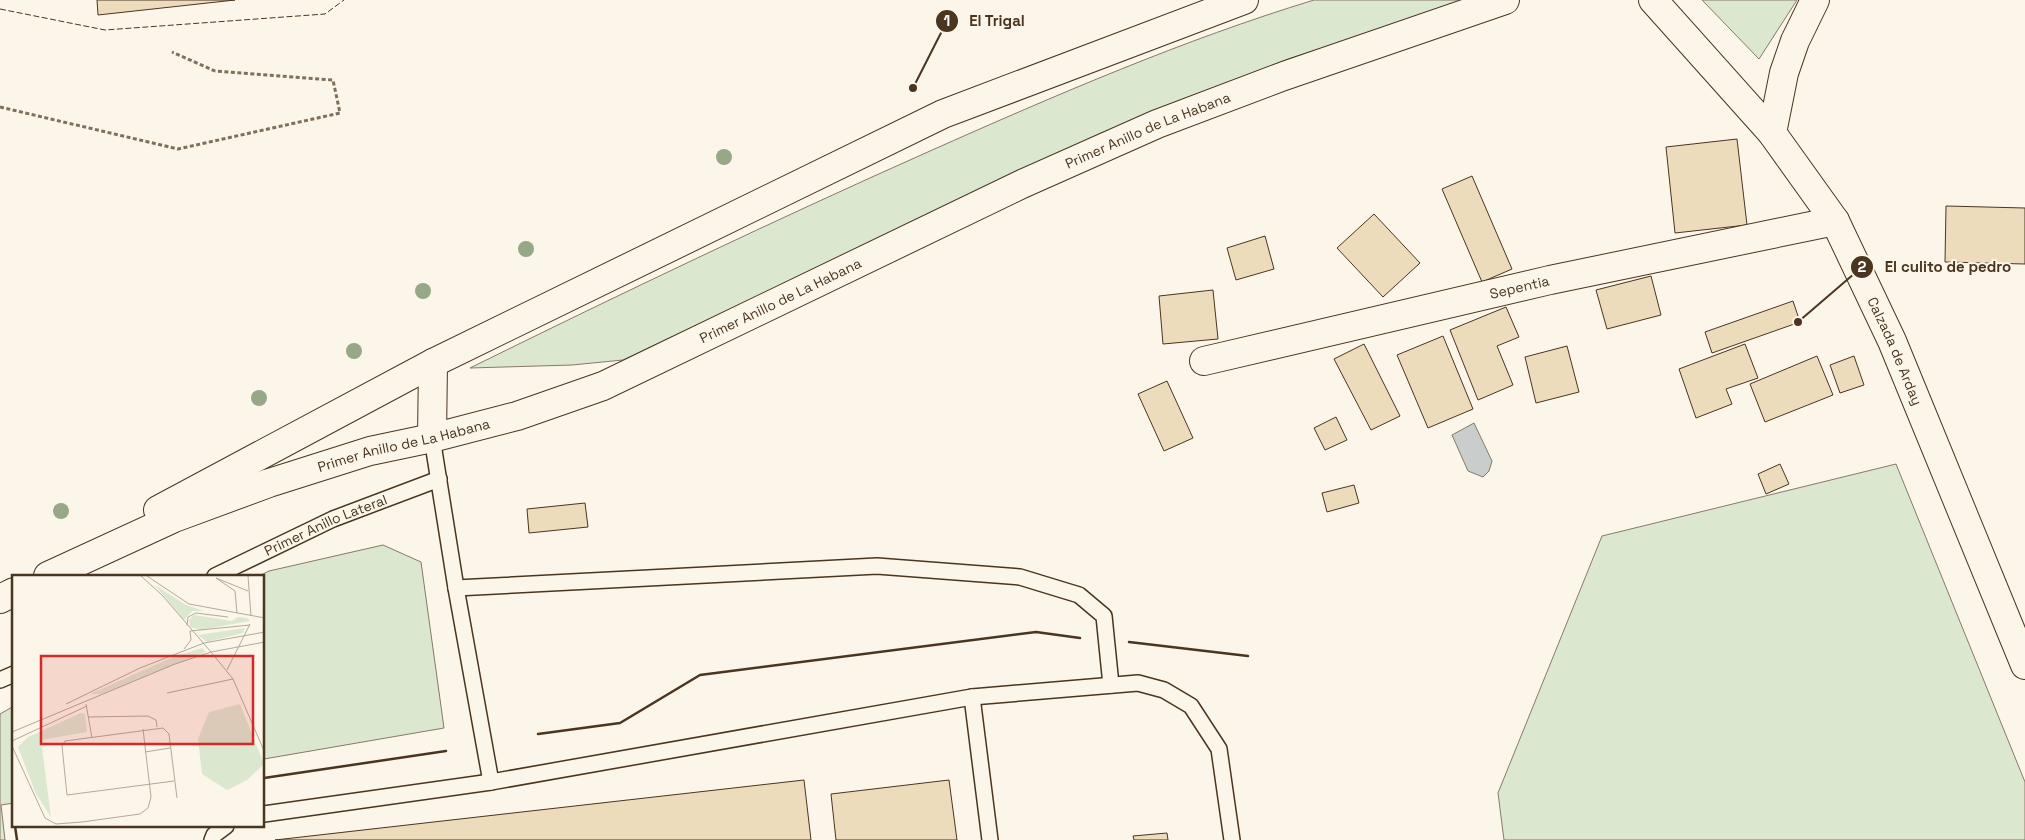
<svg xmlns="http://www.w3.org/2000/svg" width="2025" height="840" font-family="'Space Grotesk',sans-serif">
<rect width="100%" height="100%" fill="#fbf6e9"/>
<g fill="#dce7d0" stroke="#887966">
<path d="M1314,0H1474L1291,58L1101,133L623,360L572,365L470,368C622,293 775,220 930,151C1056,95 1183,40 1314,0Z"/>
<path d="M1702,0H1797L1759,59Z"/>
<path d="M1896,464L2025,782V840H1504L1498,793L1602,536Z"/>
<path d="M383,545L421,562L444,728L264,759V576H259L269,571Z"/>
<path d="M14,706V803L1,805L5,840H0V714Z"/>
</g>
<path fill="#c9cecd" stroke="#887966" d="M1474,423L1492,461L1489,471L1483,477L1468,471L1452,435Z"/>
<g fill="#ecdcbc" stroke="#4a3520">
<path d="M97,0H235L98,15Z"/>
<path d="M1737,139L1747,225L1675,233L1666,147Z"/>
<path d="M1472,176L1512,269L1482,282L1442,189Z"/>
<path d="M1946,206L2025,208V264L1945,262Z"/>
<path d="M1374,214L1420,263L1383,297L1337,248Z"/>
<path d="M1265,236L1274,269L1236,280L1227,248Z"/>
<path d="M1651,276L1661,315L1607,329L1596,290Z"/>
<path d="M1213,290L1218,339L1163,344L1159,296Z"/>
<path d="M1793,301L1800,322L1712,353L1705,332Z"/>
<path d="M1506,307L1519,337L1497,346L1513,385L1478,400L1450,330Z"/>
<path d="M1443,336L1473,409L1428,428L1397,355Z"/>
<path d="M1364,344L1400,416L1371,430L1334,359Z"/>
<path d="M1745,344L1758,378L1726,389L1732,404L1696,418L1679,369Z"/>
<path d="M1567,346L1579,392L1536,403L1525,357Z"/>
<path d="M1817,356L1833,395L1765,422L1750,384Z"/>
<path d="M1854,356L1864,385L1840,393L1830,365Z"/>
<path d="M1167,381L1193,438L1164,451L1138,394Z"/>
<path d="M1336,417L1347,440L1325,450L1314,428Z"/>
<path d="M1780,464L1789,484L1766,494L1758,474Z"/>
<path d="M1354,485L1359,503L1327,512L1322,493Z"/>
<path d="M585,503L588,527L529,533L527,509Z"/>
<path d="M804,780L811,840H275Z"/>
<path d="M949,780L957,840H836L831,794Z"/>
<path d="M1167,833L1168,840H1134L1133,836Z"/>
</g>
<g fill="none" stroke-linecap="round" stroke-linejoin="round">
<g stroke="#4a3520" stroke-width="18">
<g id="lane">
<path d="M432,438L456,588L491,782"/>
<path id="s1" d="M215,576L333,519L439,479"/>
<path d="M456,588L877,566L1020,577L1079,595L1104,616L1111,685"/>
<path d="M0,680L14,674"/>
<path d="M972,697L990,840"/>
<path d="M264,814L491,782L972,697L1138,683L1164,690L1191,706L1219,749L1232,840"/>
<path d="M212,840L214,835L226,826"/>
</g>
</g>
<g stroke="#4a3520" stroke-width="30">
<g id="street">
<path id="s2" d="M1204,361L1550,280L1835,221"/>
</g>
</g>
<g stroke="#4a3520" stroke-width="30">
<g id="secondary">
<path id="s3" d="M1653,0L1772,133L1835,221L1892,341L2025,665"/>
</g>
</g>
<g stroke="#4a3520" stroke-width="30">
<g id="highway">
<path d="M1772,133L1784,73L1795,41L1815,0"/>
<path d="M432,438L433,363"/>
<path d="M158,510L433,363L943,114L1244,0"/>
<path id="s4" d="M48,576L174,518L269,483L370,451L432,438L517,416L603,386L1022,184L1157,124L1284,76L1505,0"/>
<path d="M0,599L14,592"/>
</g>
</g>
<path stroke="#7f6f5c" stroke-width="3" stroke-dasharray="4 2.5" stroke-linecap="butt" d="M0,107L178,149L340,113L333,80L215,71L172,52"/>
<use href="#lane" stroke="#fbf6e9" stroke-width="15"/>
<use href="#street" stroke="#fbf6e9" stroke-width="28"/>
<use href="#secondary" stroke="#fbf6e9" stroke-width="28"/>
<use href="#highway" stroke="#fbf6e9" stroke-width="28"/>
<path stroke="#4a3520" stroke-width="1" stroke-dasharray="6 2.5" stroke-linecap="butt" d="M0,9L105,30L325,14L344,0"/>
<g stroke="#4a3520" stroke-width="2.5">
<path d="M1129,642L1248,656"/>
<path d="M538,734L620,723L700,675L1036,632L1080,638"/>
<path d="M264,778L446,751"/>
<path d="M14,814V817"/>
<path d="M15,826L17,840"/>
</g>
</g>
<g fill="#96a887">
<circle cx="724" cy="157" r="8"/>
<circle cx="526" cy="249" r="8"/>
<circle cx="423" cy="291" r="8"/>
<circle cx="354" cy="351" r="8"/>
<circle cx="259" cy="398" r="8"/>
<circle cx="61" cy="511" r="8"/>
</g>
<g text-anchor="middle" stroke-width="4" stroke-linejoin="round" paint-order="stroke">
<g font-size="14" fill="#4a3520" stroke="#fbf6e9">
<text dy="5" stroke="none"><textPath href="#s4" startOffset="1190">Primer Anillo de La Habana</textPath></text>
<text dy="5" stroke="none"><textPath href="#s2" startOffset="324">Sepentia</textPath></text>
<text dy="5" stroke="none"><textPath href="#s4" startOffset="785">Primer Anillo de La Habana</textPath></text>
<text dy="5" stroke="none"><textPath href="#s3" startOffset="430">Calzada de Arday</textPath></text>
<text dy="5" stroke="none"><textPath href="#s4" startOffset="380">Primer Anillo de La Habana</textPath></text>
<text dy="5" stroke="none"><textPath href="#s1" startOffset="122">Primer Anillo Lateral</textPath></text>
</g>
</g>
<g transform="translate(12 575)">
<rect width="252" height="252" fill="#fbf6e9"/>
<path d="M143,10L174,30L192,36H180L172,45ZM182,40L220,46L226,42L235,43L238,46L188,55L178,52L177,45ZM233,53L231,58L195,67L186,60ZM190,73L194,77L89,119H78L161,82ZM228,129L252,189L235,205L215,215L190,199L186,164L197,137ZM69,138L73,139L75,157L29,165L39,242L24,219L6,172L16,162Z" fill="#dce7d0"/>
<path fill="none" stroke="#b4a999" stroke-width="1" d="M129,1L150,20L199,77M135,1L177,29L253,43M236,1L239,41M204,3L223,16L225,38M204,3L236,16M175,51L176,42L184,38L216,42M178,56L238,50M172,74L179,65L178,56M199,77L221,104L253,178M215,95L238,49M155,118L221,104M54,129L128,93L192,68L253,57M74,129L80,163M76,142L136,141L144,145L145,152M0,157L163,89L199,77L253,67M0,166L75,131M0,171L33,243L44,249L70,247L128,239L136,233L139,222L131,154M133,177L158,173M162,206L55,220L50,171L53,166L151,153L157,159L165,223"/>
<path fill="#d62828" fill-opacity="0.15" stroke="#d62828" stroke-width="2.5" d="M29,81H241V169H29Z"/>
<rect width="252" height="252" fill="none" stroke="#4a3520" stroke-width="2.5"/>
</g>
<path fill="none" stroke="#4a3520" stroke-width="2" d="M913 88L947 21M1798 322L1862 267"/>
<g fill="#4a3520" stroke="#fbf6e9" stroke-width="2">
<circle cx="913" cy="88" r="5"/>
<circle cx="1798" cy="322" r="5"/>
<circle cx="947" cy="21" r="12"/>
<circle cx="1862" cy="267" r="12"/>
</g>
<g font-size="15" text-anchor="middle" font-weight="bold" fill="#fff">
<text x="947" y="26">1</text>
<text x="1862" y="272">2</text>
</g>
<g font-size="15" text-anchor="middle" font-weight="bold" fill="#4a3520" stroke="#fbf6e9" stroke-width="4" stroke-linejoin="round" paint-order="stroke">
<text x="997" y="26">El Trigal</text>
<text x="1948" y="272">El culito de pedro</text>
</g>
</svg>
